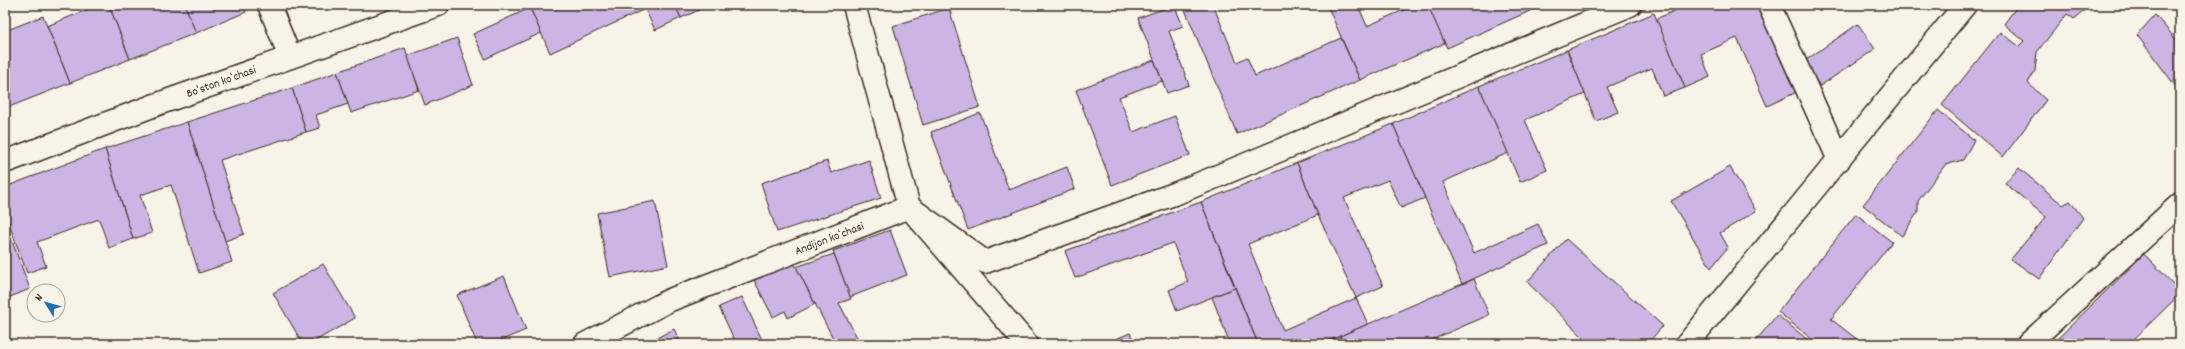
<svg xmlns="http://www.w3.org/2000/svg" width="2185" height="349" font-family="Dekko,sans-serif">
<rect width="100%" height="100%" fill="#f7f3e8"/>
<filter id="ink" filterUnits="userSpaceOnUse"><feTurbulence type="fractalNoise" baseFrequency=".025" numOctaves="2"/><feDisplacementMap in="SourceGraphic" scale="8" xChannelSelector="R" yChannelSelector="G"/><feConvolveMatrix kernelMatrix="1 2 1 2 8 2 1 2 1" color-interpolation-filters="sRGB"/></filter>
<g filter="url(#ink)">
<g fill="#ccb5e5" stroke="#3b2a1e">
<path d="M99,5H109L130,59L70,83L47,26Z"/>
<path d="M109,5H185L196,33L130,59Z"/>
<path d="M185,5H243L246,12L196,33Z"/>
<path d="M537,5H675L681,18L655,30L645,9L550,53L530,8Z"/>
<path d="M675,5H697L699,10L681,18Z"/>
<path d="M1174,5L1183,26L1169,31L1189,85L1167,93L1138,18Z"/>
<path d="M1183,5H1213L1237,62L1247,57L1255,76L1341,38L1360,80L1237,134Z"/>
<path d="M1327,5H1358L1367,26L1415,5H1428L1445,43L1360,80Z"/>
<path d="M1435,5H1529L1532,10L1447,48L1429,8Z"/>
<path d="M1687,5H1759L1797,92L1767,106L1737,38L1701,54L1710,77L1685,88L1656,19Z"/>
<path d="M2018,5H2081L2087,9L2074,19L2067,14L2037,52L2035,71L2028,83L2046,100L2003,157L1942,105L2000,32L2019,46L2024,41L2004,24Z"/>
<path d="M530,8L541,33L485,59L473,34Z"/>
<path d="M949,8L980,107L923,125L893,26Z"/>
<path d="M1654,13L1685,88L1663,96L1652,68L1607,87L1618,112L1596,121L1567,50Z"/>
<path d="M2155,15L2180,44V92L2137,35Z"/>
<path d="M43,16L70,83L9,107L5,96V31Z"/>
<path d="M1858,24L1875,49L1820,86L1803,62Z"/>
<path d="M457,38L473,85L425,105L407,56Z"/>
<path d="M405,48L419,90L351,113L337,72Z"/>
<path d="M1567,50L1585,94L1525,120L1547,170L1520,182L1479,86Z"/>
<path d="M1154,60L1162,81L1119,97L1133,132L1175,116L1190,155L1112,185L1076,90Z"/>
<path d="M337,72L348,104L316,115L320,128L306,132L292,88Z"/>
<path d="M1479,86L1508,153L1443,182L1474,253L1538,224L1548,245L1462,284L1393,124Z"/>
<path d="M292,88L306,132L220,160L244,234L225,241L187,122Z"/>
<path d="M1938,110L1974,140L1963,160L1945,165L1918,201V212L1902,236L1863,205Z"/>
<path d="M980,113L1009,190L1067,167L1075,189L968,230L931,132Z"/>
<path d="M187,122L232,262L199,273L171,185L140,195L152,233L133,239L105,149Z"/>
<path d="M1393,124L1425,198L1401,208L1388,180L1344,198L1383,286L1356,298L1318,215L1297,163Z"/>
<path d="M105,149L133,239L109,248L99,219L37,242L46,266L27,273L5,213V187Z"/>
<path d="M869,160L881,198L777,232L761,183L827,161L831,173Z"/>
<path d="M1297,163L1318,215L1248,244L1283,330L1356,298L1368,324L1322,344H1258L1201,202Z"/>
<path d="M1730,167L1756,211L1720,233L1728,247L1711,268L1671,201Z"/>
<path d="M2019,168L2063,205L2070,201L2083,218L2039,279L2011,259L2046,217L2005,183Z"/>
<path d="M655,201L668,265L610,277L597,213Z"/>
<path d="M1201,202L1235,288L1177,311L1169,290L1188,282L1173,243L1075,278L1065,251Z"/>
<path d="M1856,214L1892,242L1831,319L1863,344H1818L1778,312Z"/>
<path d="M5,222L30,289L5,299Z"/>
<path d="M890,230L907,275L850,297L833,251Z"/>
<path d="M1566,239L1663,326L1647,344H1590L1527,282Z"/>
<path d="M834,254L851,299L839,303L860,343L858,344H836L796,267Z"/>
<path d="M2144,254L2180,291V294L2129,344H2052Z"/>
<path d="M792,259L815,304L788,318L785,311L773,317L754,280Z"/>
<path d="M323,264L355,318L310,344H303L273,293Z"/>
<path d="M504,276L526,330L492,344H477L457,295Z"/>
<path d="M1474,279L1489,315L1422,344H1343L1340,336Z"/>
<path d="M1235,288L1258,344H1230L1212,297Z"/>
<path d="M742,297L764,344H722L734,339L719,307Z"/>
<path d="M1777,315L1813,344H1753Z"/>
<path d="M674,329L681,344H645Z"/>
<path d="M1130,333L1135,344H1104Z"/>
<path d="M1340,336L1343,344H1322Z"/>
</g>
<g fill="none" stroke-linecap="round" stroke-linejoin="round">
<g stroke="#3b2a1e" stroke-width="25">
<g id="minor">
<path d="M269,5L290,57"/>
<path d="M854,5L909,207L985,262L1177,193L1630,5"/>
<path d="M1769,5L1839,160"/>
<path d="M5,162L155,105L438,5"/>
<path d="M585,344L670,300L909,207L1027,344"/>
<path d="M1687,344L1965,5"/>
<path d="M2028,344L2180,204"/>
</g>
</g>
<use href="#minor" stroke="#f7f3e8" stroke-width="22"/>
</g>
</g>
<g text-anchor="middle" stroke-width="3" stroke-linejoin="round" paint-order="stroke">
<g font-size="12" fill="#3b2a1e" stroke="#f7f3e8">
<text transform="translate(221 81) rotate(-20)" y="4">Boʻston koʻchasi</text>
<text transform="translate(829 238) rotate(-21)" y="4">Andijon koʻchasi</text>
</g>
</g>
<rect width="2185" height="349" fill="none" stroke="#f7f3e8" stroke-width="20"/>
<rect x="10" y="10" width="2165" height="329" fill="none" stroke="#3b2a1e" stroke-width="1.5" filter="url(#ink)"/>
<g transform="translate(46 303) rotate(307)"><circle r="19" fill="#f7f3e8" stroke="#aca397"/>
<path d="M0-3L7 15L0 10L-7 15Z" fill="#1f6fb2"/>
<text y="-6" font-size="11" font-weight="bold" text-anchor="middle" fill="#3b2a1e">N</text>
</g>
</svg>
